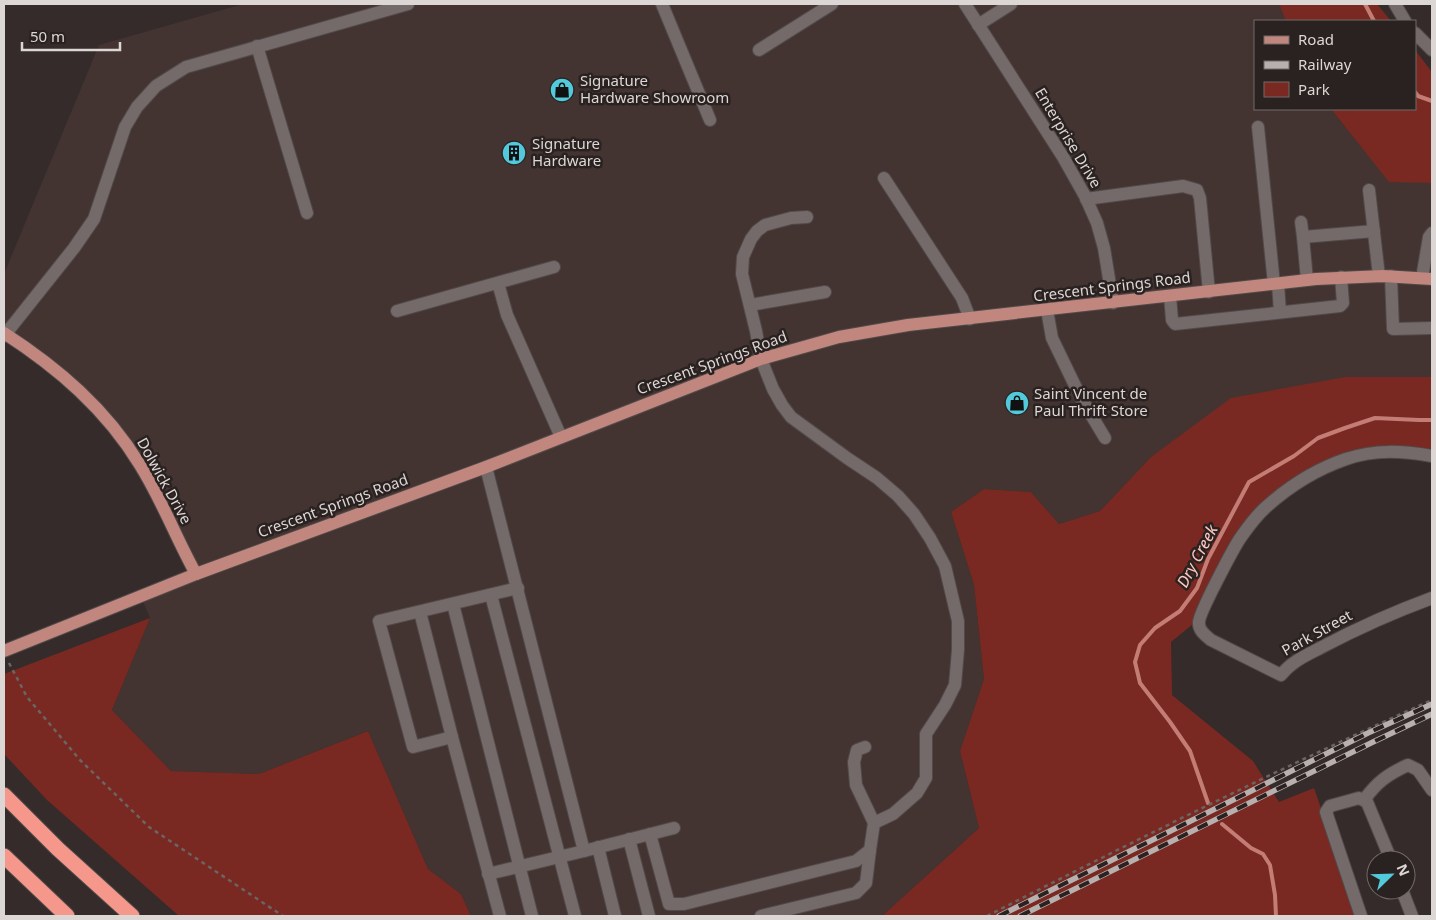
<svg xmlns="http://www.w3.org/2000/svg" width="1436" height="920" font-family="'Noto Sans',sans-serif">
<rect width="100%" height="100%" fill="#342b2a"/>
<path fill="#433431" d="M243,4H1279L1286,21H1255V109H1331L1389,181L1432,183V377H1345L1151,457L1100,511L1059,524L1031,492L984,489L951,512L974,585L984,679L960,751L979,828L882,916H471L461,894L428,869L368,731L259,774L171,771L112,710L150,618L141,597L195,574L117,431L4,333V274L99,45Z"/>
<g fill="#792921">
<path d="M1279,4H1377L1391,21H1286Z"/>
<path d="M1415,50L1432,72V183L1389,182L1331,109H1415Z"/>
<path d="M1345,377H1432V456L1345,459L1263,509L1198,620L1171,642L1172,695L1253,761L1279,802L1314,788L1354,904L1355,916H882L979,828L960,751L984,679L974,585L951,512L984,489L1031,492L1059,524L1100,511L1151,457L1231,398Z"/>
<path d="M150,618L112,710L171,771L259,774L368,731L428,869L461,894L471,916H179L47,800L4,754V674Z"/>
</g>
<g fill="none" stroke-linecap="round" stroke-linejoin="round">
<g stroke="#c37d75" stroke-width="4">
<path d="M1365,4L1374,21"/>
<path d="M1415,92L1418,96L1432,101"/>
<path d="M1208,803L1190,751L1170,722L1140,683L1135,662L1140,645L1155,628L1180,611L1197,588L1208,559L1249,482L1294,456L1318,438L1345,428L1375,418L1419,420H1432"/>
<path d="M1222,824L1251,848L1263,854L1270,865L1275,895L1276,916"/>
</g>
<g stroke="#514a49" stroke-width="14">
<g id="minor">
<path d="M662,4L710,120"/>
<path d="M965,4L1063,157L1085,196L1097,223L1104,248L1113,303"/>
<path d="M1395,4L1405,21"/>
<path d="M978,25L1011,4"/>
<path d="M1415,33L1432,50"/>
<path d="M257,46L307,213"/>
<path d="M759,50L832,4"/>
<path d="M1258,127L1274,284"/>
<path d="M884,178L962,298L970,319"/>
<path d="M1369,190L1379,276"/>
<path d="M1086,199L1183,186L1197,190L1200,198L1209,292"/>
<path d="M807,217L791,218L765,225L757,231L751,239L743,257L742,274L756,331L761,359L773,389L782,405L791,417L847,458L877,478L898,496L914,514L930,538L945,566L958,621V650L955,685L945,705L926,734V778L917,793L893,814L874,823"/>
<path d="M1301,222L1303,237"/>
<path d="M1391,276L1393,329L1432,328"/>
<path d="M1422,278L1429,237L1432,233"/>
<path d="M1307,280L1303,237L1374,231"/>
<path d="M498,283L507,315L561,437"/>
<path d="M1278,284L1280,312"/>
<path d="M1170,296L1172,320L1175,324L1340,306L1343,303L1341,277"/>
<path d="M750,305L825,292"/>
<path d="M1047,310L1052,338L1081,398L1105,438"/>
<path d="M397,311L554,267"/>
<path d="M4,336L74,248L94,219L125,127L137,107L156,86L186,67L408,4"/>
<path d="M1432,456C1402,451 1376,449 1346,459C1317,469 1288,487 1265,508C1256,516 1248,527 1241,537C1234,547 1199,613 1199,622C1198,630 1205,635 1211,640L1281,675C1292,661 1307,655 1322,647C1358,628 1394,612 1432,598"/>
<path d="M486,467L584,851L674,828"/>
<path d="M491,595L575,916"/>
<path d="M453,604L532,916"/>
<path d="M420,612L452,737"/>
<path d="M1364,800C1377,782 1388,774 1408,765L1418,770L1432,790"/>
<path d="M650,834L669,904H684L856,861L870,850L874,823L856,785L854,762L857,750L865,747"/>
<path d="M629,839L649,916"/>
<path d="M598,847L615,916"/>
<path d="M488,874L584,851"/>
<path d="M1402,890L1412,916"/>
<path d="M500,916L452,737L413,747L379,621L518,588"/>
<path d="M761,916L856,893L866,883L870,850"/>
<path d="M1361,916L1326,812L1330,806L1359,798L1367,802L1391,860"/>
</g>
</g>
<g stroke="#514a49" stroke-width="14">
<g id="major">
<path d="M4,333C58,368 106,409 140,465C162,500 176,538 196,574"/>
<path d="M4,651L196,574L486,467L761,359L839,337L908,325L1316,279L1383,276L1432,279"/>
</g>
</g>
<g stroke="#514a49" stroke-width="17">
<g id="highway">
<path d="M4,795L58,849L132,916"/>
<path d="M4,856L67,916"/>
</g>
</g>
<g stroke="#6c6463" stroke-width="2.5" stroke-dasharray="4 4" stroke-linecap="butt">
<path d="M9,663L27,697L80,760L149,827L283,916"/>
<path d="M987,916C1134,841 1282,767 1432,700"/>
</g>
<use href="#minor" stroke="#746a69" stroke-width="12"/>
<use href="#major" stroke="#c1867d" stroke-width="12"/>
<use href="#highway" stroke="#f5988b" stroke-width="15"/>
<g stroke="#b7b0af" stroke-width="5.5">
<g id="rail">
<path d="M999,916L1368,733L1432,704"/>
<path d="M1020,916L1373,742L1432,714"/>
</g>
</g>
<use href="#rail" stroke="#2a2220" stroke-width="4" stroke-dasharray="11" stroke-linecap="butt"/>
</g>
<defs>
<g id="shop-disc" transform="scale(1.25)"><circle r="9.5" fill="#53cadc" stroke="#2a2220"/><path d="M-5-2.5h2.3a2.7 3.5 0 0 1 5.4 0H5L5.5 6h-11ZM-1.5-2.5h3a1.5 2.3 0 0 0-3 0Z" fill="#111"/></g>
<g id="building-disc" transform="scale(1.25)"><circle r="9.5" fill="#53cadc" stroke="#2a2220"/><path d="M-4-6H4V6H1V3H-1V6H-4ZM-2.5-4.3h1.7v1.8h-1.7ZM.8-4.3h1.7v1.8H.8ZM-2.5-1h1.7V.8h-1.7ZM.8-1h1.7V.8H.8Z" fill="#111"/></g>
</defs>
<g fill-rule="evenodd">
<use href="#shop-disc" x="562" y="90"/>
<use href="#building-disc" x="514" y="153"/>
<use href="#shop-disc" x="1017" y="403"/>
</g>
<g text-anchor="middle" stroke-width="5" stroke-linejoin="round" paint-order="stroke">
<g font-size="15" fill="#dcd6d5" stroke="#2a2220" text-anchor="start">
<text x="580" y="86">Signature<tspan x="580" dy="17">Hardware Showroom</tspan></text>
<text x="532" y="149">Signature<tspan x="532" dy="17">Hardware</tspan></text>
<text x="1034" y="399">Saint Vincent de<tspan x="1034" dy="17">Paul Thrift Store</tspan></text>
</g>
<g font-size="15" fill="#dcd6d5" stroke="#2a2220">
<text transform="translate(1068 138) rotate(59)" y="5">Enterprise Drive</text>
<text transform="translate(1112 287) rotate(-7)" y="5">Crescent Springs Road</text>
<text transform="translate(712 363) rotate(-20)" y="5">Crescent Springs Road</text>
<text transform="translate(164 481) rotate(61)" y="5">Dolwick Drive</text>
<text transform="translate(333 506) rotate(-20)" y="5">Crescent Springs Road</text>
<text transform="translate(1317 633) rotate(-29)" y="5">Park Street</text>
</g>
<g font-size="16" font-style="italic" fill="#fec8c0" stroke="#2a2220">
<text transform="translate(1197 556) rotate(-62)" y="6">Dry Creek</text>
</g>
</g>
<rect width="1436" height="920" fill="none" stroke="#dcd6d5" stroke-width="10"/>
<rect x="1254" y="20" width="162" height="90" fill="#2a2220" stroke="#716a68"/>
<rect x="1264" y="36" width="25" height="8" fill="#c1867d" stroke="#716a68"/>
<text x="1298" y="45" font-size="15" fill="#dcd6d5">Road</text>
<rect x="1264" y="61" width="25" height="8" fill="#b7b0af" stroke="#716a68"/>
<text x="1298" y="70" font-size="15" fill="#dcd6d5">Railway</text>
<rect x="1264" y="82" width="25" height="15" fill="#792921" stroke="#716a68"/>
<text x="1298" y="95" font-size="15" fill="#dcd6d5">Park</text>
<g transform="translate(1391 875) rotate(67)"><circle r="24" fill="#2a2220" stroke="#716a68"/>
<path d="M0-4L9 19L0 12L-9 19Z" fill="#53cadc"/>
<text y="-8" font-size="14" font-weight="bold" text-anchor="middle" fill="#dcd6d5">N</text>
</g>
<path d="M22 42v8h98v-8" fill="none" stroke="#dcd6d5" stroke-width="2.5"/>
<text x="30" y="42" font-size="15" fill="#dcd6d5" stroke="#2a2220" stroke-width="4" paint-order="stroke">50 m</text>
</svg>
